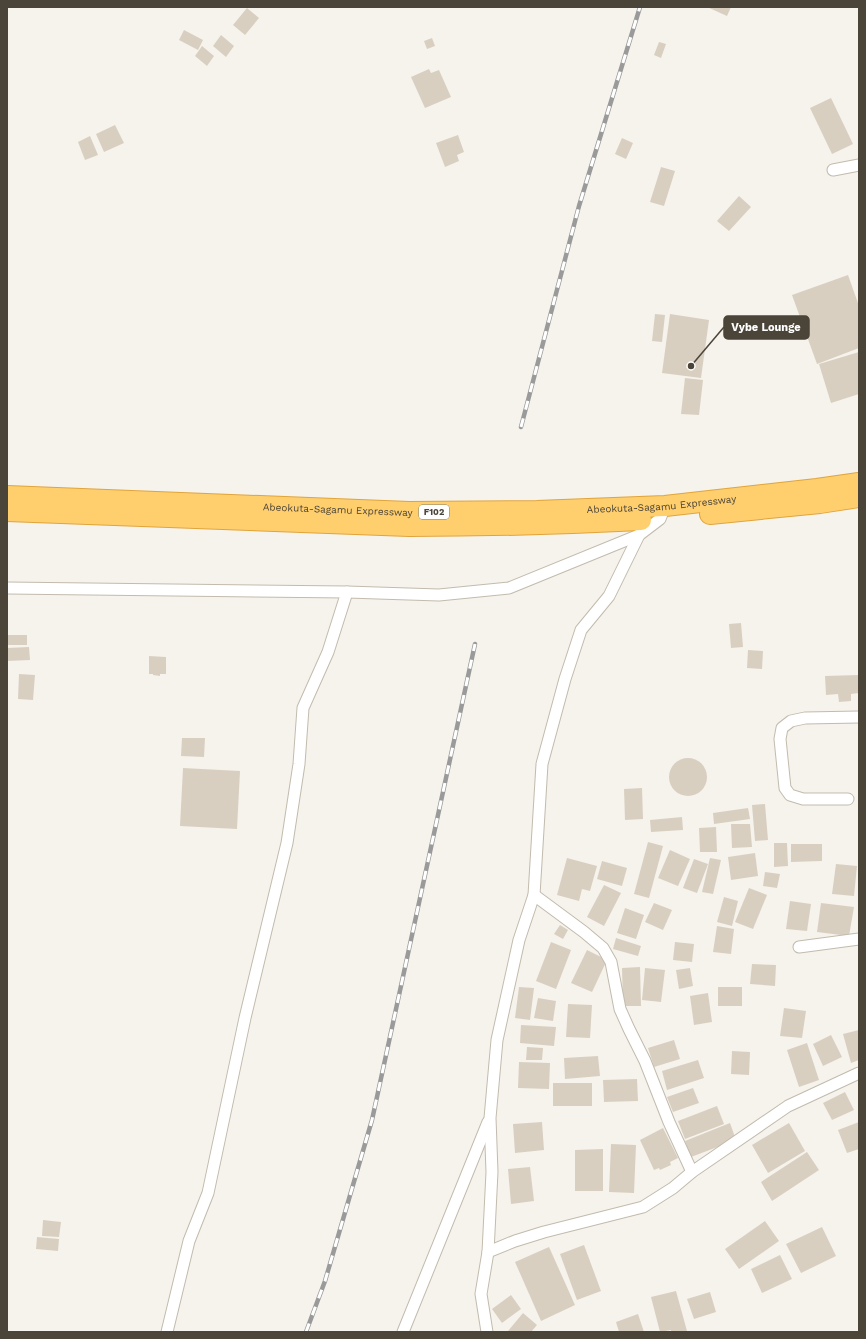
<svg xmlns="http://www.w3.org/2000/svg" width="866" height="1339" font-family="'Work Sans',sans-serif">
<rect width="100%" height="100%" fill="#f6f3ec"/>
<g fill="#d8cfc1">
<path d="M707,7H731L727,16Z"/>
<path d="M247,8L259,18L245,35L233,25Z"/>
<path d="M184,30L203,40L198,50L179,40Z"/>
<path d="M221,35L234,46L226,57L213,46Z"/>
<path d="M432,38L435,46L427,49L424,41Z"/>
<path d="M659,42L666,44L661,58L654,55Z"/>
<path d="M202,46L214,56L207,66L195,56Z"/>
<path d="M429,69L431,73L439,70L451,97L425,108L411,77Z"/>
<path d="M831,98L853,144L832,154L810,108Z"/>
<path d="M115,125L124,143L104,152L96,134Z"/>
<path d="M458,135L464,152L457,155L459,161L445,167L436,143Z"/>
<path d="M90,136L98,155L85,160L78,142Z"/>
<path d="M622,138L633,143L626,159L615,154Z"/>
<path d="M661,167L675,171L664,206L650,202Z"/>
<path d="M739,196L751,207L729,231L717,221Z"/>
<path d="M848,275L859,306V348L817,364L792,295Z"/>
<path d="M655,314L665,315L662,342L652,341Z"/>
<path d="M670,314L709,320L701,378L662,373Z"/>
<path d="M859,352V394L831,403L819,364Z"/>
<path d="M685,378L703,380L699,415L681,414Z"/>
<path d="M741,623L743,647L731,648L729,624Z"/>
<rect x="7" y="635" width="20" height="10"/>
<path d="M29,647L30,660L7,661V648Z"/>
<path d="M748,650L763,651L762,669L747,668Z"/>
<path d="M149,656L166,657V674H160V676L153,675V674H149Z"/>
<path d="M19,674L35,675L33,700L18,699Z"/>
<path d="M859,675V693L851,694V701L839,702L838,694L826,695L825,676Z"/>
<path d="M182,738H205L204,757L181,756Z"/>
<circle cx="688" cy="777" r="19"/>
<path d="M183,768L240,771L237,829L180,826Z"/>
<path d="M642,788L643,819L625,820L624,789Z"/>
<path d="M765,804L768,840L755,841L752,805Z"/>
<path d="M748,808L750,819L714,824L713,813Z"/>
<path d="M682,817L683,830L651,832L650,820Z"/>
<path d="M731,824H750L752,847L732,848Z"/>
<path d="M716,827L717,852H700L699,828Z"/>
<path d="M648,842L663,846L649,898L634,894Z"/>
<path d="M774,843H787L788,866L774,867Z"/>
<path d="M791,844H822V861L791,862Z"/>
<path d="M670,850L690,859L678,886L658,878Z"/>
<path d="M755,853L758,876L731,880L728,857Z"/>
<path d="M567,858L597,866L590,891L582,889L579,901L557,895Z"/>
<path d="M710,858L721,860L713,894L702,892Z"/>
<path d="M694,859L708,864L697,893L683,888Z"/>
<path d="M602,861L627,868L622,886L597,879Z"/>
<path d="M836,864L857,866L854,896L832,894Z"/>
<path d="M765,872L780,874L777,888L763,886Z"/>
<path d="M604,885L621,893L604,926L587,917Z"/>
<path d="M749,888L767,895L753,929L735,922Z"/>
<path d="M724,897L738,901L732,926L717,922Z"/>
<path d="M790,901L811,904L807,931L786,929Z"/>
<path d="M654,903L672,910L663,930L645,922Z"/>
<path d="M821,903L854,907L849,936L817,932Z"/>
<path d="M625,908L644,915L636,939L617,933Z"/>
<path d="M560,925L568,930L563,939L554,934Z"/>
<path d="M717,926L734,929L731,954L713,952Z"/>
<path d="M616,938L641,946L638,956L613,949Z"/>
<path d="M551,942L571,950L556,989L536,981Z"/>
<path d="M675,942L694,944L692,962L673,960Z"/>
<path d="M587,950L607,960L592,992L571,983Z"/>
<path d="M752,964L776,965L775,986L750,984Z"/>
<path d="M640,967L641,1006H623L622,968Z"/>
<path d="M645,968L665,970L661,1002L642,1000Z"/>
<path d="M690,968L693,986L679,989L676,970Z"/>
<path d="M519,987L534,988L530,1020L515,1018Z"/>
<rect x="718" y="987" width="24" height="19"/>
<path d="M708,993L712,1022L694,1025L690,996Z"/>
<path d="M538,998L556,1001L553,1021L534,1018Z"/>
<path d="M568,1004L592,1005L590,1038L566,1037Z"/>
<path d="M784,1008L806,1011L802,1038L780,1036Z"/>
<path d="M521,1025L556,1027L554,1046L520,1043Z"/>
<path d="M859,1030V1060L851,1063L843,1034Z"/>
<path d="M831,1035L842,1057L823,1066L813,1044Z"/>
<path d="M674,1040L680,1059L654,1067L648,1048Z"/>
<path d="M807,1043L819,1080L799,1087L787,1050Z"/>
<path d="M527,1047L543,1048L542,1060H526Z"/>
<path d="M732,1051L750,1052L749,1075L731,1074Z"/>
<path d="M598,1056L600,1076L565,1079L564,1058Z"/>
<path d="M698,1060L704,1078L667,1090L662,1071Z"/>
<path d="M519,1062L550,1063L549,1089L518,1088Z"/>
<path d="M637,1079L638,1101L604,1102L603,1080Z"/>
<rect x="553" y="1083" width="39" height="23"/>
<path d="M693,1088L699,1103L673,1112L667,1097Z"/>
<path d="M845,1092L854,1110L832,1120L823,1103Z"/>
<path d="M717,1106L724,1124L685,1139L678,1121Z"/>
<path d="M542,1122L544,1150L515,1153L513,1124Z"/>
<path d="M859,1122V1149L847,1153L838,1130Z"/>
<path d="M730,1123L736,1140L691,1157L685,1141Z"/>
<path d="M789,1123L805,1151L768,1173L752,1145Z"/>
<path d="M663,1128L678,1158L670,1162L671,1165L660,1170L659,1168L654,1170L640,1140Z"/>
<path d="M611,1144L636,1145L634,1193L609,1192Z"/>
<path d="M603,1149V1191H575V1150Z"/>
<path d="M807,1152L819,1170L772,1201L761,1182Z"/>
<path d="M530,1167L534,1201L511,1204L508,1169Z"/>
<path d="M43,1220L61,1222L59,1237L42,1236Z"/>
<path d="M765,1221L779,1241L739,1269L725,1249Z"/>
<path d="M822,1227L836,1256L801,1273L786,1244Z"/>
<path d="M37,1237L59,1239L58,1251L36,1249Z"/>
<path d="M584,1245L601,1291L577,1300L560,1254Z"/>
<path d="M549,1247L575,1305L541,1321L515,1262Z"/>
<path d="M780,1255L792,1279L762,1293L751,1269Z"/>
<path d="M676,1291L687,1331L671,1332V1330L660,1332L651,1297Z"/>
<path d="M710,1292L716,1312L694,1319L687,1299Z"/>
<path d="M511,1295L521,1309L502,1323L492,1309Z"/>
<path d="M523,1313L537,1325L531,1332H510L508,1331Z"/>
<path d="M638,1314L644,1332H619L616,1322Z"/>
</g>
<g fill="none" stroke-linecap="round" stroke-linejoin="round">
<g stroke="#c2bbae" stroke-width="13">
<g id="street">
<path d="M833,170L859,165"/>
<path d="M7,588L347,592L439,595L509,588L639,535L660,519L665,506"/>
<path d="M848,799H803L790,795L785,788L780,739L782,728L791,721L805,718L859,717"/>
<path d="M534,895L584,932L603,948L611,962L620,1009L629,1029L645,1061L669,1122L692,1172"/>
<path d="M799,947L859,939"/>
<path d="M488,1252L515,1241L544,1232L643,1207L673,1188L692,1172L788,1106L859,1073"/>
<path d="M167,1332L189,1241L208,1193L245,1018L287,843L299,764L303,708L328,652L347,592"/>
<path d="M403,1332L488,1122"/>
<path d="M487,1332L481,1294L488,1252L492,1172L490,1118L497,1040L519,940L534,895L542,764L565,679L581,630L609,596L639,535"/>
</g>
</g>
<g stroke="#e0a43c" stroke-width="22">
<g id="highway">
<path id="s1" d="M7,496L409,512L537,511L665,506L817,489L859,483"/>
<path d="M7,511L409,526C486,526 563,524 641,520"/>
<path d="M710,514L820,503L859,497"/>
</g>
</g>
<use href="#street" stroke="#fff" stroke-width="11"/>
<use href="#highway" stroke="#ffcf6e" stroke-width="20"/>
<g stroke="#9a9a9a" stroke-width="4.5">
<g id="rail">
<path d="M521,427L579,206L640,7"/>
<path d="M306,1332L325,1281L372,1120L475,644"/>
</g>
</g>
<use href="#rail" stroke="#fff" stroke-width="3" stroke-dasharray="9" stroke-linecap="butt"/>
</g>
<g text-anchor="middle" stroke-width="3.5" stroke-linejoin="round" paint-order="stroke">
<rect fill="#fff" stroke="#817c74" stroke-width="1" x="419" y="505" width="30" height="14" rx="3"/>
<g font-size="9" font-weight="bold" fill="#4b4439">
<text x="434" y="515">F102</text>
</g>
<g font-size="10" fill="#4b4439" stroke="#fff">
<text dy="4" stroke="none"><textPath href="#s1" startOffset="655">Abeokuta-Sagamu Expressway</textPath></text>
<text dy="4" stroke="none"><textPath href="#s1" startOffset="331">Abeokuta-Sagamu Expressway</textPath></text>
</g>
</g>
<path fill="none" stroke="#4b4439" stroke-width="1.5" d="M691 366L724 327"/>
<circle fill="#4b4439" stroke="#fff" stroke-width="1.5" cx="691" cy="366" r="4"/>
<rect fill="#4b4439" stroke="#4b4439" stroke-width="1.5" x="724" y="316" width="85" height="23" rx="4"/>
<g font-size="11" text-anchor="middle" font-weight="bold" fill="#fff">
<text x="766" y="331">Vybe Lounge</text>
</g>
<rect width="866" height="1339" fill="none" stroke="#4b4439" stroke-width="16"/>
</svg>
